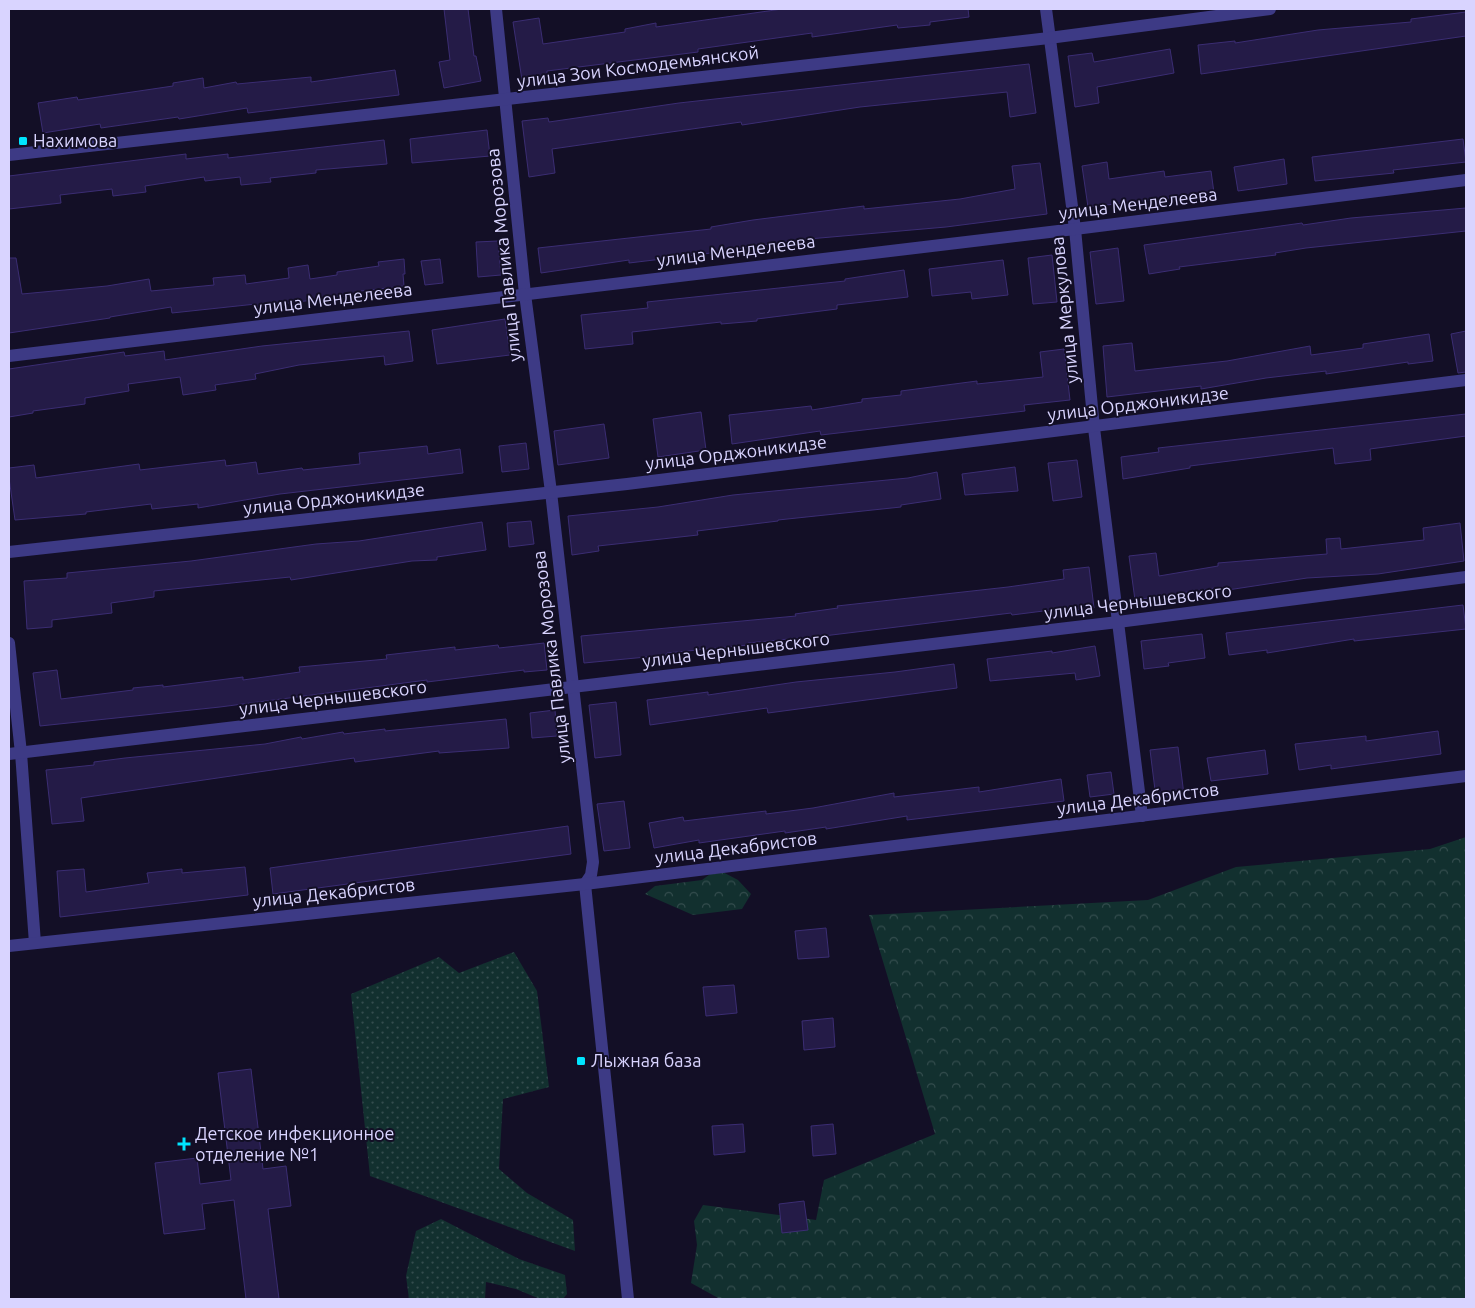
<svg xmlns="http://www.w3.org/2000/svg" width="1475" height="1308" font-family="Ubuntu,sans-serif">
<defs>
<pattern id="grass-dots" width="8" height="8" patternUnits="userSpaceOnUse" patternTransform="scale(1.25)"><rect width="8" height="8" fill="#12302f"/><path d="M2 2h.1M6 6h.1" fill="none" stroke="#344d4e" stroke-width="1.8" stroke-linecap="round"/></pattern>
<pattern id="forest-crowns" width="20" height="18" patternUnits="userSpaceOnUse" patternTransform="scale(1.25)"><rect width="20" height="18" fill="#12302f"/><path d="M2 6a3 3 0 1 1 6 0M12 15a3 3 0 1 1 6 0" fill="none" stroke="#344d4e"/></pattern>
</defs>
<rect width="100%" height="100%" fill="#130f26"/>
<g fill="url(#grass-dots)">
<path d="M514,952L537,991L549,1087L503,1099L499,1169L527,1193L573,1220L575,1251L370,1176L351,994L439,957L459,973Z"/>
<path d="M441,1219L519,1259L565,1275L567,1294L563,1299H540L516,1289L486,1282L485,1299H409L406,1276L416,1231Z"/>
</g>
<g fill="url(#forest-crowns)">
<path d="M1466,837V1299H720L691,1283L697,1245L694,1221L703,1205L816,1220L824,1180L935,1134L869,915L1148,900L1236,867L1430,849Z"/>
<path d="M717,869L738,880L751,894L742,909L693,915L645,894L655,886L702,880Z"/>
</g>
<g fill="#241b47" stroke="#3b2d73">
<path d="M444,9H468L474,56H476L481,81L444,88L439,62L450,60Z"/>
<path d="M782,9H968L969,17L930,22V25L898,28L897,25L812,37V33L698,49V52L547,71V76L522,80L513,22L539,18L543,44L625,32V29L656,23V27Z"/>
<path d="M1466,12V36L1201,74L1198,45L1235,41V43L1318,30L1411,22V19Z"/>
<path d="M1170,49L1174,73L1097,87L1099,103L1075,107L1068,56L1092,53L1094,62Z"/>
<path d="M1029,64L1036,113L1010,117L1007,92L860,107L742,125L741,122L552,149L555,173L529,177L522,121L548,118L549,122L679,103Z"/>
<path d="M395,70L399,95L248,113L247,108L179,119L178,117L101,128L100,124L43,133L38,103L77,97L78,100L173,86V83L203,78L204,88L236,82L237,84L311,77V82Z"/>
<path d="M487,130L490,156L412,163L410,139Z"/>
<path d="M1463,139L1466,162L1393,170L1394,173L1315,181L1312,157Z"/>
<path d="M384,140L387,164L316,170V173L270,178L271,182L241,185L240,177L205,181L204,177L145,186L146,192L113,196L112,189L60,195L61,203L9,209V176L186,154V159L228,154V158Z"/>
<path d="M1284,159L1287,184L1238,191L1234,167Z"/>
<path d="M1107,162L1109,179L1164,171L1165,177L1211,171L1214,193L1088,207L1082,166Z"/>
<path d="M1040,163L1047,214L946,227L797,240L704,254L629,263V260L541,273L538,248L711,229V227L753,220L864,206V209L960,199L1015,189L1012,166Z"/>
<path d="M1466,208V231L1306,248L1275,253L1276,255L1179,267L1180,269L1149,274L1144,245L1302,223L1303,225L1351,218Z"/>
<path d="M498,241L501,275L478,277L476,242Z"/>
<path d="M1118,248L1124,301L1096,304L1090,252Z"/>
<path d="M1052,255L1057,302L1033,304L1028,258Z"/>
<path d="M9,258H16L22,294L107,286L149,279L151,291L214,285L213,278L245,275L246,284L289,278L288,268L308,265L310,279L337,275V272L379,266L378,262L404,259L405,274H403L404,286L361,291L362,294L256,307V304L172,313L171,307L110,317V318L9,333Z"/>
<path d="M440,259L443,283L425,285L421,261Z"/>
<path d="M1003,260L1008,295L972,299L971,292L932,296L929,269Z"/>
<path d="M904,270L908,297L837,305V309L757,319V321L721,324V322L632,332L633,344L585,349L581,315L648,308L647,302L845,281V279Z"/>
<path d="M505,319L510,355L437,364L432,330Z"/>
<path d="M409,331L413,361L385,365L384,356L299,365L255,374L256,379L215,385L216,390L183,395L180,377L128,384L129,391L85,398V404L33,411V413L9,417V369L124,352L125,356L164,351L165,360L262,346Z"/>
<path d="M1466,331V372L1458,373L1451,334Z"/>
<path d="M1429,334L1433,361L1408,364V362L1326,374V371L1266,378L1201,389V386L1107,397L1103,346L1132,343L1135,371L1227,361L1310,346L1311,355L1363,348V344Z"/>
<path d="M1064,349L1070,400L1024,405L1025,411L821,435L820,431L732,444L729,415L811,406L812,410L862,402V399L901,395V391L977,381V384L1043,377L1040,352Z"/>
<path d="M701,412L706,450L658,457L653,419Z"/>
<path d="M1466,414V436L1370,449L1371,460L1335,464L1333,448L1190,466V468L1123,479L1121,457L1159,452L1158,448Z"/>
<path d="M604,424L609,458L558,465L554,431Z"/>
<path d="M526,443L529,469L502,472L499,446Z"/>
<path d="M427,446L428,454L460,449L463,473L280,494L198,508V504L152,509L151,504L86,512V514L15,520L9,478V468L34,465L36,478L139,464L140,470L225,460L226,466L256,462L258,474L302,468L303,470L360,464L359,453Z"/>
<path d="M1077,460L1082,497L1053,501L1048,463Z"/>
<path d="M1015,467L1018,491L965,495L962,474Z"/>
<path d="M937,472L941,499L901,505V507L778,520V521L697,531L698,535L598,546L599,551L572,555L568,516L658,507L733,495L908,478Z"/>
<path d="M531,521L534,544L509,547L507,523Z"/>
<path d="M482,522L486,550L437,557V560L412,561L291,580L290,577L154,591V597L111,603L112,613L52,620V627L27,629L24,581L67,578V573L191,561L316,544L359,541Z"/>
<path d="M1460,523L1464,561L1378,574L1307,578L1221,591V587L1135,600L1129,556L1156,553L1159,576L1218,566V563L1327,554L1326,539L1340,538L1341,549L1424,540L1423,528Z"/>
<path d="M1089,567L1094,608L1067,611V608L1012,615L1011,613L799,639V638L748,643V645L667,653V655L584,663L581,636L796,616L795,614L838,608L837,606L1008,587L1064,579L1063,570Z"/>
<path d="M1463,605L1466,629L1354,641V639L1267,653V650L1229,655L1226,633Z"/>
<path d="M1202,634L1205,658L1168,663L1169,666L1144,669L1141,641Z"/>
<path d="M544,643L547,670L524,672V670L427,682V680L220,707L40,726L33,673L57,670L61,699L133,690V688L163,685V687L243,677V680L300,672L299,667L387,659L386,655L455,647V650L498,645L499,648Z"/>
<path d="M1095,646L1100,676L1076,680L1075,673L990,681L987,659L1052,651V653Z"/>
<path d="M954,664L957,688L768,713L767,708L650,725L647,700L708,692V695L796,682L895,672Z"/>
<path d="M616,702L621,755L595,758L589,705Z"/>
<path d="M555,710L557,736L532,738L530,713Z"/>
<path d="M506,719L509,748L439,753V751L355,762L354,758L81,798L84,821L52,824L46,770L94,765V762L125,758L265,744L301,737L302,739L343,732L344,734L385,729V731Z"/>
<path d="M1438,731L1441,754L1331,769V765L1299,770L1295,744L1366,736V741Z"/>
<path d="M1178,747L1184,795L1156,798L1150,750Z"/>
<path d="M1265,750L1268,774L1211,781L1207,758Z"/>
<path d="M1111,772L1114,794L1090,797L1087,775Z"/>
<path d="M1061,779L1064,801L907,820V816L826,829V827L785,833V831L699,843V840L654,848L649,823L683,817L684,821L766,811V814L813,808L894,793V797L979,787V792Z"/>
<path d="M624,801L630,848L604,851L597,804Z"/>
<path d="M568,826L571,854L273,894L270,868Z"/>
<path d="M245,867L248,895L60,917L57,871L84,869L86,892L149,883L147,873L182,869V873Z"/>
<path d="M826,928L829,957L798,959L795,931Z"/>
<path d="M734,985L737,1013L706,1016L703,987Z"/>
<path d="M833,1018L835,1047L804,1050L802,1021Z"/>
<path d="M251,1069L263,1169L286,1166L291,1206L268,1209L279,1299H246L234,1200L202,1204L205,1229L164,1234L155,1163L197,1158L200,1184L231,1180L218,1073Z"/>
<path d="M743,1124L745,1152L714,1155L712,1126Z"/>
<path d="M833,1124L836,1154L813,1156L811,1126Z"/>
<path d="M804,1201L808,1230L782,1233L779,1204Z"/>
</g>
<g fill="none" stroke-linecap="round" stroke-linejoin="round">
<g stroke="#3d3a85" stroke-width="12">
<path d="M496,9L525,294L551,492L593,862L591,875L585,884L628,1299"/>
<path d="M1046,9L1075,229L1094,428L1142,816"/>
<path d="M9,155L1049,38L1270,9"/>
<path d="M9,356L1075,229L1466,180"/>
<path d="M9,552L627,484L1466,380"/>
<path d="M9,643L21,753L35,943"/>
<path d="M9,754L1118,622L1466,577"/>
<path d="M9,946L585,884L1466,776"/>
</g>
</g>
<g fill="#00e5ff" stroke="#130f26" stroke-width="2">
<rect x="18" y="136" width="10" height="10" rx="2.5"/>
<rect x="576" y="1056" width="10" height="10" rx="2.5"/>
<path d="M181.5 1136.5h5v5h5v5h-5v5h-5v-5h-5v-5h5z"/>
</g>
<g text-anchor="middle" stroke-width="4" stroke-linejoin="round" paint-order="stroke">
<g font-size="18" fill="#d9d4ff" stroke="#130f26">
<text transform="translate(638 67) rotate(-7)" y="6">улица Зои Космодемьянской</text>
<text transform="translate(1138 204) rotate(-7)" y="6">улица Менделеева</text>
<text transform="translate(736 251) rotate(-7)" y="6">улица Менделеева</text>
<text transform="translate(504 255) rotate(-96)" y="6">улица Павлика Морозова</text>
<text transform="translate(333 299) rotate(-7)" y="6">улица Менделеева</text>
<text transform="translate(1065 310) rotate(-96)" y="6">улица Меркулова</text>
<text transform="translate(1138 404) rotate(-7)" y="6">улица Орджоникидзе</text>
<text transform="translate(736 453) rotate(-7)" y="6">улица Орджоникидзе</text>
<text transform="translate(334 499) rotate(-6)" y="6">улица Орджоникидзе</text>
<text transform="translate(1138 602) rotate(-7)" y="6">улица Чернышевского</text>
<text transform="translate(736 650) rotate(-7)" y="6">улица Чернышевского</text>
<text transform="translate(552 657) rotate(-97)" y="6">улица Павлика Морозова</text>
<text transform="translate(333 698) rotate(-7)" y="6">улица Чернышевского</text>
<text transform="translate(1138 799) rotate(-7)" y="6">улица Декабристов</text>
<text transform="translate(736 848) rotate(-7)" y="6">улица Декабристов</text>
<text transform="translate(334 893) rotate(-6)" y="6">улица Декабристов</text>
</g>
<g font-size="18" fill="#d9d4ff" stroke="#130f26" text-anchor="start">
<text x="33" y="147">Нахимова</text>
<text x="591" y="1067">Лыжная база</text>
<text x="195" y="1140">Детское инфекционное<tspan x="195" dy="21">отделение №1</tspan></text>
</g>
</g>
<rect width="1475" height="1308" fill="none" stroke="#d9d4ff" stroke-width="20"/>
</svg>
